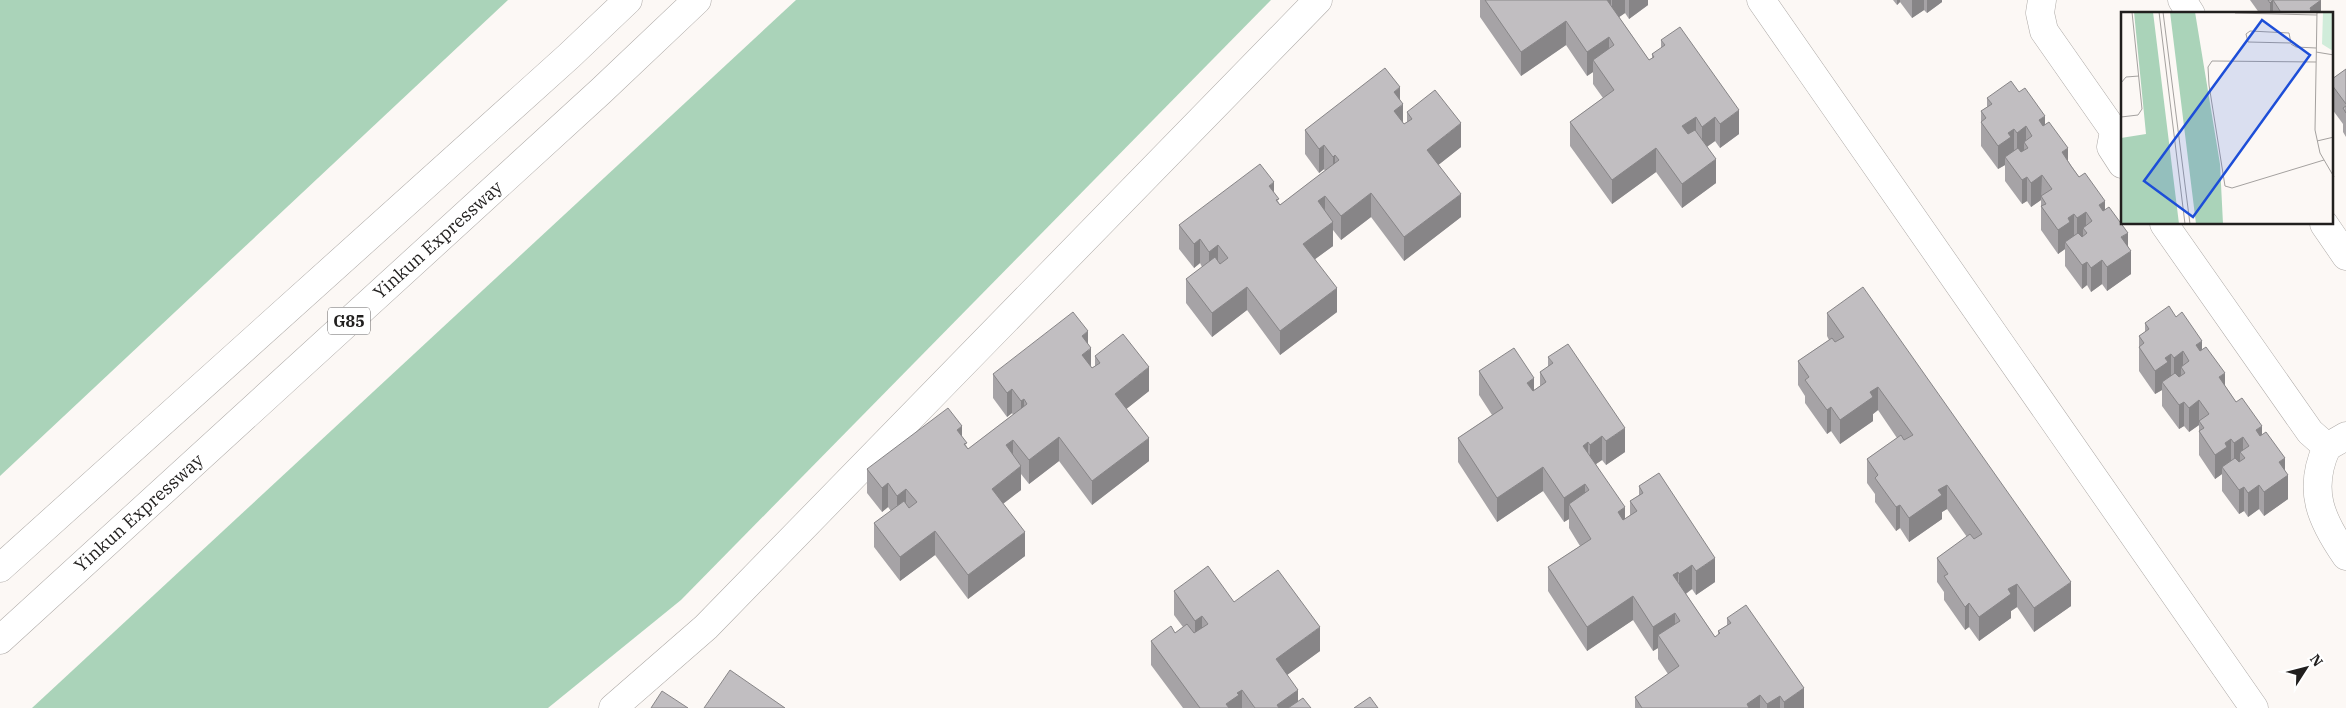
<svg xmlns="http://www.w3.org/2000/svg" width="2346" height="708" font-family="'IBM Plex Serif',serif">
<rect width="100%" height="100%" fill="#fcf8f5"/>
<g fill="#aad3b9">
<path d="M0,0H508L0,476Z"/>
<path d="M796,0H1271L681,600L548,708H32Z"/>
</g>
<g fill="none" stroke-linecap="round" stroke-linejoin="round">
<g stroke="#aeaaa7" stroke-width="29">
<g id="minor">
<path d="M1761,0L2254,708"/>
<path d="M2042,0L2040,13L2044,31L2114,131L2111,147L2122,164"/>
<path d="M2182,0L2191,14"/>
<path d="M2164,224L2310,432L2327,447L2346,436"/>
<path d="M2324,224L2346,256"/>
<path d="M2327,447C2307,490 2321,520 2346,556"/>
<path d="M613,708L706,627L1318,0"/>
</g>
</g>
<g stroke="#aeaaa7" stroke-width="29">
<g id="highway">
<path d="M0,568L569,56L628,0"/>
<path d="M0,640L601,91L697,0"/>
</g>
</g>
<use href="#minor" stroke="#fff" stroke-width="28"/>
<use href="#highway" stroke="#fff" stroke-width="28"/>
</g>
<g fill="#a6a3a6">
<path d="M1480,0H1648V5L1629,19L1625,13L1619,17L1649,60L1652,58V54L1661,48V40L1739,134L1720,148L1715,141L1707,147L1716,183L1682,208L1656,172L1612,204L1570,146V122L1603,98L1593,84V72L1587,76L1566,45L1521,76L1480,17Z"/>
<path d="M1893,0H1942V2L1927,13L1924,10L1912,18L1900,2L1897,5Z"/>
<path d="M2250,0H2321V14H2260Z"/>
<path d="M2346,69V137L2343,132V124L2332,109V79Z"/>
<path d="M2019,92L2045,125L2068,161L2079,177L2105,210L2128,246L2131,274L2107,291L2102,284L2091,292L2087,285L2082,289L2065,266V249L2058,254L2041,230V200L2031,207L2027,201L2022,204L2005,181V165L1998,169L1981,146V111L1987,107V98Z"/>
<path d="M1400,100L1403,123L1404,124L1407,122V112L1461,147L1438,165L1461,217L1404,261L1371,217L1341,240L1333,230V246L1315,259L1337,312L1280,355L1247,310L1212,337L1186,303V279L1202,267L1200,263L1194,268L1179,249V225L1274,193L1280,205L1325,171L1324,169L1319,173L1305,154V130Z"/>
<path d="M1827,313L2071,606L2034,632L2017,607L2011,611V618L1979,641L1969,627L1965,630L1944,600V592L1937,582V558L1967,537L1947,509L1942,512V519L1909,542L1900,528L1896,531L1875,502V494L1867,483V459L1897,438L1878,410L1873,414V421L1840,444L1831,431L1827,434L1805,403V396L1798,385V361L1829,340L1827,336Z"/>
<path d="M2176,317L2202,350L2225,386L2236,402L2262,434L2285,471L2288,499L2264,516L2259,509L2248,517L2244,511L2239,514L2222,491V474L2215,479L2199,455V425L2189,432L2184,426L2179,429L2162,406V390L2155,394L2139,371V336L2145,332V323Z"/>
<path d="M1088,344L1091,367L1092,368L1095,366V356L1149,391L1126,409L1149,461L1092,505L1059,461L1029,484L1021,474V490L1003,504L1025,556L968,599L935,555L900,581L874,547V523L891,511L888,507L882,512L867,493V469L962,437L968,449L1013,415L1012,413L1007,417L993,398V374Z"/>
<path d="M1548,357L1625,452L1606,465L1602,460L1596,464L1625,519L1630,515V501L1639,495V486L1715,582L1696,595L1692,589L1686,594L1715,637L1718,635V631L1727,625V618L1804,708H1635V697L1668,674L1658,659V648L1653,651L1633,620L1587,651L1548,591V567L1580,546L1569,528V519L1564,522L1543,491L1497,522L1458,462V438L1492,415L1479,395V371L1534,390L1540,386V372L1548,367Z"/>
<path d="M1174,591L1234,602L1320,651L1287,675L1298,702L1311,708H1183L1151,665V641L1175,633L1183,627L1174,615Z"/>
</g>
<g fill="#878587">
<path d="M1606,0H1611V19Z"/>
<path d="M1612,0H1625V13L1612,22Z"/>
<path d="M1629,0H1648V5L1629,19Z"/>
<path d="M1897,0H1900V2L1897,5Z"/>
<path d="M1912,0H1924V10L1912,18Z"/>
<path d="M1927,0H1942V2L1927,13Z"/>
<path d="M2273,0V14H2270V3Z"/>
<path d="M2321,0V14H2307L2310,8Z"/>
<path d="M1566,21V45L1521,76V52Z"/>
<path d="M1609,37V61L1593,60V72L1587,76V52Z"/>
<path d="M1400,87V107L1403,104V128L1394,135V92Z"/>
<path d="M1739,110V134L1720,148V124Z"/>
<path d="M2045,116V140L2039,120Z"/>
<path d="M1696,117V141L1682,150V126Z"/>
<path d="M1715,117V141L1702,150V127Z"/>
<path d="M1461,123V147L1427,174V150Z"/>
<path d="M2026,126V145L2024,142V152L2017,157V133Z"/>
<path d="M2014,129V153L2005,157V165L1998,169V146L2008,133Z"/>
<path d="M1324,145V169L1319,173V149Z"/>
<path d="M1656,148V172L1612,204V180Z"/>
<path d="M2068,148V171L2062,152Z"/>
<path d="M1335,155V179L1333,181V157Z"/>
<path d="M1716,159V183L1682,208V184Z"/>
<path d="M2042,175L2041,200L2031,207V183Z"/>
<path d="M2027,177V201L2022,204V180Z"/>
<path d="M1274,182V206L1269,186Z"/>
<path d="M1371,193V217L1341,240V216Z"/>
<path d="M1461,194V217L1404,261V237Z"/>
<path d="M1325,196V220L1318,201Z"/>
<path d="M2105,201V225L2099,205Z"/>
<path d="M2086,212V230L2083,228V237L2077,242V218Z"/>
<path d="M2074,214V238L2065,242V249L2058,254V230L2068,218Z"/>
<path d="M1333,222V246L1303,268V244Z"/>
<path d="M2128,233V253L2131,251V274L2107,291V267L2121,237Z"/>
<path d="M1200,239V263L1194,268V244Z"/>
<path d="M1218,245V269L1209,275V252Z"/>
<path d="M2102,260V284L2091,292V268Z"/>
<path d="M2087,262V285L2082,289V265Z"/>
<path d="M1247,287V310L1212,337V313Z"/>
<path d="M1337,288V312L1280,355V331Z"/>
<path d="M1088,331V351L1091,348V372L1082,379V336Z"/>
<path d="M2202,341V365L2196,345Z"/>
<path d="M2183,351V370L2181,367V377L2174,382V358Z"/>
<path d="M2171,354V378L2162,382V390L2155,394V371L2165,358Z"/>
<path d="M1149,367V391L1115,418V394Z"/>
<path d="M2225,373V396L2219,377Z"/>
<path d="M1534,378V402L1527,383Z"/>
<path d="M1878,387V410L1873,414V421L1840,444V420L1870,392Z"/>
<path d="M1012,389V413L1007,417V393Z"/>
<path d="M1024,399V423L1021,425V401Z"/>
<path d="M2199,400V425L2189,432V408Z"/>
<path d="M2184,402V426L2179,429V405Z"/>
<path d="M1831,407V431L1827,434V410Z"/>
<path d="M962,426V450L957,430Z"/>
<path d="M2262,426V450L2256,430Z"/>
<path d="M1625,428V452L1606,465V441Z"/>
<path d="M1602,436V460L1590,468V445Z"/>
<path d="M1059,437V461L1029,484V460Z"/>
<path d="M2243,437V455L2240,452V462L2234,467V443Z"/>
<path d="M1149,438V461L1092,505V481Z"/>
<path d="M2231,439V463L2222,467V474L2215,479V455L2225,443Z"/>
<path d="M1013,440V463L1006,445Z"/>
<path d="M1588,442V466L1583,446Z"/>
<path d="M2285,458V477L2288,475V499L2264,516V492L2279,462Z"/>
<path d="M1021,466V490L992,512V489Z"/>
<path d="M1543,467V491L1497,522V498Z"/>
<path d="M888,483V507L882,512V488Z"/>
<path d="M1585,484V508L1569,504V519L1564,522V498Z"/>
<path d="M1947,485V509L1942,512V519L1909,542V518L1938,490Z"/>
<path d="M2259,485V509L2248,517V493Z"/>
<path d="M2244,487V511L2239,514V490Z"/>
<path d="M906,489V513L897,520V496Z"/>
<path d="M1900,505V528L1896,531V507Z"/>
<path d="M1625,507V531L1618,512Z"/>
<path d="M935,531V555L900,581V557Z"/>
<path d="M1025,532V556L968,599V575Z"/>
<path d="M1715,558V582L1696,595V571Z"/>
<path d="M1692,565V589L1679,598V574Z"/>
<path d="M1678,572V595L1673,575Z"/>
<path d="M2071,582V606L2034,632V608Z"/>
<path d="M2017,584V607L2011,611V618L1979,641V617L2008,589Z"/>
<path d="M1633,596V620L1587,651V627Z"/>
<path d="M1969,603V627L1965,630V607Z"/>
<path d="M1675,613V637L1658,635V648L1653,651V627Z"/>
<path d="M1202,616V640L1195,644V621Z"/>
<path d="M1320,627V651L1276,683V659Z"/>
<path d="M1804,688V708H1784V702Z"/>
<path d="M1242,690V708H1226V704L1237,693Z"/>
<path d="M1298,690V708H1277V705Z"/>
<path d="M1760,695V708H1747V704Z"/>
<path d="M1780,696V708H1767V704Z"/>
</g>
<g fill="#c1bec1" stroke="#878587">
<path d="M1485,0H1607L1649,60L1654,57L1652,54L1665,45L1661,40L1680,27L1739,110L1720,124L1715,117L1702,127L1696,117L1682,126L1688,134L1695,130L1716,159L1682,184L1656,148L1612,180L1570,122L1614,90L1593,60L1614,45L1609,37L1587,52L1566,21L1521,52Z"/>
<path d="M2268,0H2321L2310,8L2311,10L2307,14H2282L2273,0L2270,3Z"/>
<path d="M1385,68L1400,87L1394,92L1403,104L1394,111L1404,124L1412,119L1407,112L1435,90L1461,123L1427,150L1461,194L1404,237L1371,193L1341,216L1325,196L1318,201L1333,222L1303,244L1337,288L1280,331L1247,287L1212,313L1186,279L1215,257L1220,264L1228,258L1218,245L1209,252L1200,239L1194,244L1179,225L1260,164L1274,182L1269,186L1279,199L1276,200L1280,205L1310,182L1339,160L1335,155L1333,157L1324,145L1319,149L1305,130Z"/>
<path d="M2346,69V104L2332,85V79Z"/>
<path d="M2011,81L2019,92L2025,88L2045,116L2039,120L2043,126L2049,122L2068,148L2062,152L2071,166L2079,177L2085,173L2105,201L2099,205L2103,211L2109,207L2128,233L2121,237L2131,251L2107,267L2102,260L2091,268L2087,262L2082,265L2065,242L2078,233L2082,237L2087,233L2083,228L2092,221L2086,212L2077,218L2074,214L2068,218L2070,222L2058,230L2041,206L2046,204L2041,196L2052,189L2042,175L2031,183L2027,177L2022,180L2005,157L2018,148L2021,152L2028,148L2024,142L2032,136L2026,126L2017,133L2014,129L2008,133L2011,137L1998,146L1981,122L1986,118L1981,111L1992,104L1987,98Z"/>
<path d="M2346,106V113L2343,108Z"/>
<path d="M1863,287L2071,582L2034,608L2017,584L2008,589L2011,594L1979,617L1969,603L1965,607L1944,576L1948,574L1937,558L1970,534L1974,539L1982,534L1947,485L1938,490L1942,495L1909,518L1900,505L1896,507L1875,478L1878,475L1867,459L1901,435L1904,440L1913,435L1878,387L1870,392L1873,397L1840,420L1831,407L1827,410L1805,380L1809,377L1798,361L1832,338L1835,342L1844,337L1827,313Z"/>
<path d="M2169,306L2176,317L2182,312L2202,341L2196,345L2200,351L2206,347L2225,373L2219,377L2236,402L2242,398L2262,426L2256,430L2260,436L2266,432L2285,458L2279,462L2288,475L2264,492L2259,485L2248,493L2244,487L2239,490L2222,467L2235,458L2239,462L2245,458L2240,452L2249,446L2243,437L2234,443L2231,439L2225,443L2227,447L2215,455L2199,431L2204,428L2199,421L2209,414L2199,400L2189,408L2184,402L2179,405L2162,382L2175,373L2179,377L2185,373L2181,367L2189,361L2183,351L2174,358L2171,354L2165,358L2168,362L2155,371L2139,347L2144,343L2139,336L2149,329L2145,323Z"/>
<path d="M1073,312L1088,331L1082,336L1091,348L1082,355L1092,368L1100,363L1095,356L1123,334L1149,367L1115,394L1149,438L1092,481L1059,437L1029,460L1013,440L1006,445L1021,466L992,489L1025,532L968,575L935,531L900,557L874,523L904,501L909,508L917,502L906,489L897,496L888,483L882,488L867,469L948,408L962,426L957,430L967,443L964,444L968,449L1027,404L1024,399L1021,401L1012,389L1007,393L993,374Z"/>
<path d="M1568,344L1625,428L1606,441L1602,436L1590,445L1588,442L1583,446L1625,507L1618,512L1623,520L1637,511L1630,501L1643,493L1639,486L1659,473L1715,558L1696,571L1692,565L1679,574L1678,572L1673,575L1715,637L1720,633L1718,631L1731,623L1727,618L1746,605L1804,688L1784,702L1780,696L1767,704L1760,695L1747,704L1749,708H1642L1635,697L1679,666L1658,635L1680,621L1675,613L1653,627L1633,596L1587,627L1548,567L1591,539L1569,504L1589,490L1585,484L1564,498L1543,467L1497,498L1458,438L1503,408L1479,371L1514,348L1534,378L1527,383L1533,391L1546,382L1540,372L1553,363L1548,357Z"/>
<path d="M1208,566L1234,602L1278,570L1320,627L1276,659L1298,690L1277,705L1279,708H1255L1242,690L1237,693L1239,695L1226,704L1229,708H1200L1151,641L1171,626L1175,633L1187,624L1194,633L1208,624L1202,616L1195,621L1174,591Z"/>
<path d="M730,670L785,708H704Z"/>
<path d="M662,691L688,708H651Z"/>
<path d="M1370,697L1378,708H1354Z"/>
<path d="M1303,698L1311,708H1288Z"/>
</g>
<g text-anchor="middle" stroke-width="4.5" stroke-linejoin="round" paint-order="stroke">
<rect fill="#fff" stroke="#646262" stroke-width="1" x="328" y="307.5" width="42" height="27" rx="4"/>
<g font-size="16" font-weight="bold" fill="#211f1e">
<text x="349" y="327">G85</text>
</g>
<g font-size="18" fill="#211f1e" stroke="#fff">
<text transform="translate(438 240) rotate(-42)" y="6">Yinkun Expressway</text>
<text transform="translate(139 513) rotate(-42)" y="6">Yinkun Expressway</text>
</g>
</g>
<g transform="translate(2121 12)">
<rect width="212" height="212" fill="#fcf8f5"/>
<path d="M202,0H212V39L201,32Z" fill="#d0ecda"/>
<path d="M13,0H32L58,212H0V126L25,122ZM49,0H74L99,152L102,212H75Z" fill="#aad3b9"/>
<path fill="none" stroke="#a4a19f" stroke-width="1" d="M38,0L64,212M42,0L69,212M196,0L194,118L199,141L213,165M114,1L196,3M129,19L168,21L170,31L127,30L125,22ZM170,32L175,35L195,36M195,40L213,43M195,50L91,49L87,55L88,73L104,174L111,176L203,148M0,71L5,65L18,64M0,105L17,103L21,97L11,0M196,129L213,125"/>
<path fill="#1d4ed8" fill-opacity="0.15" stroke="#1d4ed8" stroke-width="2.5" d="M141,8L189,43L72,205L23,169Z"/>
<rect width="212" height="212" fill="none" stroke="#211f1e" stroke-width="2.5"/>
</g>
<g transform="translate(2306 668) rotate(54)" stroke="#ffffff" stroke-width="4" paint-order="stroke">
<path d="M0-4L9 19L0 12L-9 19Z" fill="#211f1e"/>
<text y="-8" font-size="14" font-weight="bold" text-anchor="middle" fill="#211f1e">N</text>
</g>
</svg>
